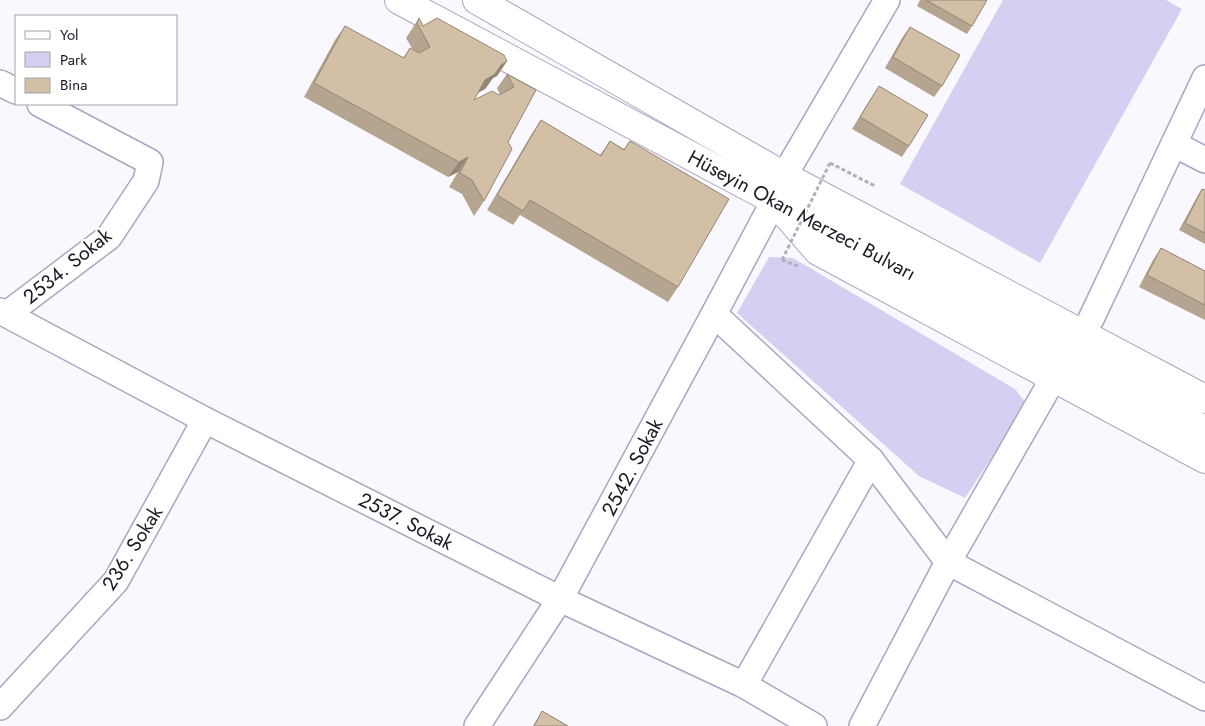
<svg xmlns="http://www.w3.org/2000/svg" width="1205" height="726" font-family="Jost,sans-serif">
<rect width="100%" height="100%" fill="#f9f8fe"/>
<g fill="#d6cff2">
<path d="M1003,0H1166L1182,9L1040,263L900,184Z"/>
<path d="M769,257L793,258L1015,389L1027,404L965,498L919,476L737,313Z"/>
</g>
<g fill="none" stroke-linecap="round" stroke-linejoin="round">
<g stroke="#aba5c1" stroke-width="28">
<g id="minor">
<path d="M0,83L16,91"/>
<path d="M1174,144L1205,160"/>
<path d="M784,176L887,0"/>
<path d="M0,311L205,420L560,599L744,685L814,726"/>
<path d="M7,314L109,237L146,181L150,162L40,104"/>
<path d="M714,314L871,460L948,562L1205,698"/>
<path d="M1091,319L1205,78"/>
<path d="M744,685L871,460"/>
<path d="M0,707L116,581L205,420"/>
<path d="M477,726L560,599L714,314L774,201"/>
<path d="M862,726L948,562L1054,377"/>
</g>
</g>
<g stroke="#aba5c1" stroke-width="30">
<g id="major">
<path d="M399,0C668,142 936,287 1205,430"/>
<path d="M477,0L784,176L1205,399"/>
<path d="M785,213L818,251L1205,459"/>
</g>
</g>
<g stroke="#b1afb7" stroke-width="3" stroke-dasharray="4 2.5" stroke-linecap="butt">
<path d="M830,163L875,186"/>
<path d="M782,260L800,267"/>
</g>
<use href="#minor" stroke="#fff" stroke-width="25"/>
<use href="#major" stroke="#fff" stroke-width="28"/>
<path stroke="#b1afb7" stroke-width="3" stroke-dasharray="4 2.5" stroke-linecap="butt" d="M782,260L830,163"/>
</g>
<g fill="#b5a48f">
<path d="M920,0H987L972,26L967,34L917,6Z"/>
<path d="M419,18L423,26L507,61L497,76L493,78L485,89L478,93L474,100L500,95L497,88L507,74L536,90L508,142L484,201L474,216L462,194L449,187L458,172L448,177L304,97L335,40L345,26L403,58L410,48L413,50L406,38Z"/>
<path d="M910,27L942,86L934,97L885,68L902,38Z"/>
<path d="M879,86L909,146L902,157L852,129L871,98Z"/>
<path d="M541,120L600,155L610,141L624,149L630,141L678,287L668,302L520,215L513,225L487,210L531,135Z"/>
<path d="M1202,189L1205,190V244L1179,230L1197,197Z"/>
<path d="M1161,248L1205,271V320L1139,287L1153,260Z"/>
<path d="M542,711L568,726H533Z"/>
</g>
<g fill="#938674">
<path d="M507,61L497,76L493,78L485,89L475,94L485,80L501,65Z"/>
<path d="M468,157L458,172L448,177L459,162Z"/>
</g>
<g fill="#d2bfa6" stroke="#938674">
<path d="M926,0H987L972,26Z"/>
<path d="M419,18L423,26L437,18L504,55L507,61L501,65L495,74L485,80L474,100L492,91L499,95L514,87L507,74L536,90L508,142L512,149L484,201L472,180L460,173L468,157L459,162L314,83L345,26L404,58L410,48L419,53L430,47L417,23Z"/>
<path d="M910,27L960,55L942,86L893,57Z"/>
<path d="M879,86L928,115L909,146L860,117Z"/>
<path d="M541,120L601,156L610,141L624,150L630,141L729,199L678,287L530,200L523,211L497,195Z"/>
<path d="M1202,189L1205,190V233L1185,223Z"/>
<path d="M1161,248L1205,271V305L1147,275Z"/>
<path d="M542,711L568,726H534Z"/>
</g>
<g text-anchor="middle" stroke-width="4" stroke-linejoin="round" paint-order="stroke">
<g font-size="20" fill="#1b1923" stroke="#fff">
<text transform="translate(802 215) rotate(28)" y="7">Hüseyin Okan Merzeci Bulvarı</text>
<text transform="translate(67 266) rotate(-39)" y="7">2534. Sokak</text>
<text transform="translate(632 467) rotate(-62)" y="7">2542. Sokak</text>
<text transform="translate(406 521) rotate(27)" y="7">2537. Sokak</text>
<text transform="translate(132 548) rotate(-58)" y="7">236. Sokak</text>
</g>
</g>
<rect x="15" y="15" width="162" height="90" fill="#ffffff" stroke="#a4a3a7"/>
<rect x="25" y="31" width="25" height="8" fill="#ffffff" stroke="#a4a3a7"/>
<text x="60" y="40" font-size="15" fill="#1b1923">Yol</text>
<rect x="25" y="52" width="25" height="15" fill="#d6cff2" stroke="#a4a3a7"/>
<text x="60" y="65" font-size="15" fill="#1b1923">Park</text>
<rect x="25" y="78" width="25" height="15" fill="#d2bfa6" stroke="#a4a3a7"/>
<text x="60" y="90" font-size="15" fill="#1b1923">Bina</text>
</svg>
